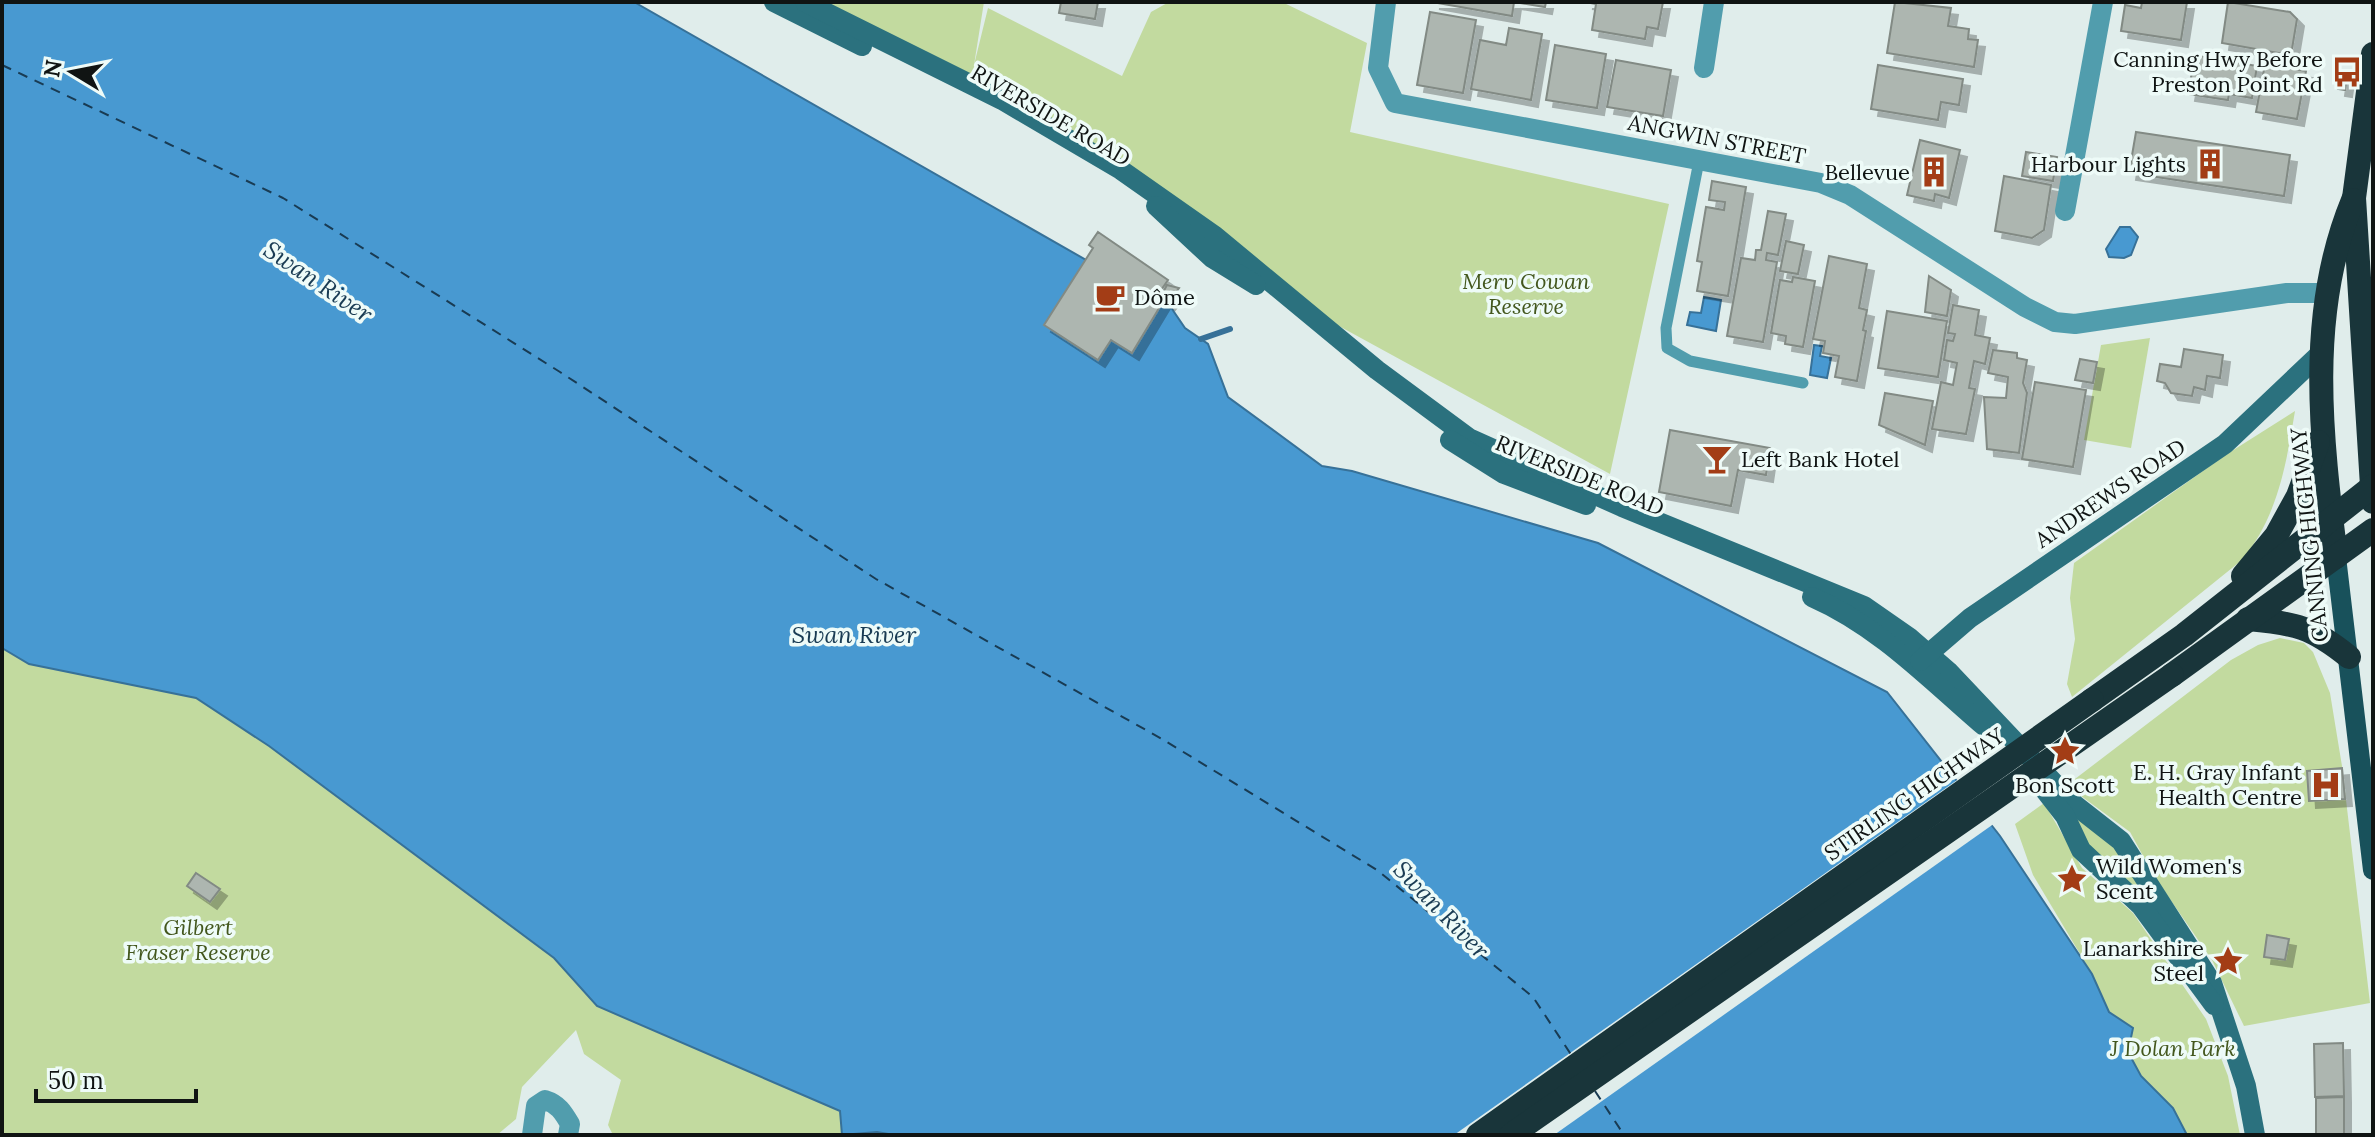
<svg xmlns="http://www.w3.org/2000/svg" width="2375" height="1137" font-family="Lora,serif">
<defs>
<filter id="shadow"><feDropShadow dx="7" dy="7" stdDeviation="0" flood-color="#0004"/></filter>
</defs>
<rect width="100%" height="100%" fill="#e0edeb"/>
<g fill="#c2da9f">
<path d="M827,2H984L974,65L988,8L1122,76L1151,12L1169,2H1282L1367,43L1350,132L1669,204L1610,474L1306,308L1085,148Z"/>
<path d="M2150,338L2131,448L2084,440L2101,345Z"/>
<path d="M2295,411C2286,465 2278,516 2242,560L2072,697L2067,684L2075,639L2070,598L2074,563L2224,456Z"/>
<path d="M2280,638L2304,643L2313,652L2330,693L2342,766L2370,1003L2244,1026L2212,960L2154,876L2130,832L2077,793L2071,782L2231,660L2258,645Z"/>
<path d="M2,648L29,664L196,698L269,746L554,958L574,981L840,1111L842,1135H613L608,1125L621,1080L584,1054L576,1030L522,1087L516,1119L497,1135H2Z"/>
<path d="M2044,803L2082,868L2133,913L2206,1019L2228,1076L2240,1135H2187L2173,1108L2141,1076L2128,1052L2133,1028L2109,1012L2092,974L2033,875L2015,824Z"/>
<path d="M2074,813L2104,831L2143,892L2139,895L2095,859Z"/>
</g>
<g fill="#4899d1" stroke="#377198" stroke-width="2">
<path d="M2,2H634L1172,309L1185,328L1208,344L1228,397L1322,466L1352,471L1598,543L1887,692L2000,836L2092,974L2109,1012L2133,1028L2128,1052L2141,1076L2173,1108L2187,1135H894L877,1132L842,1135L840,1111L597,1006L554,958L269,746L196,698L29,664L2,648Z"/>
<path d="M2120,227H2130L2138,237L2131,255L2124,258L2109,257L2106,249Z"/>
<path d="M1704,297L1721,300L1716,331L1687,325L1690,312L1701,313Z"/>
<path d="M1814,345L1822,346L1820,356L1831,358L1827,378L1810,375Z"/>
</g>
<path fill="#e0edeb" d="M1960,778L1995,823L1554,1135H1454Z"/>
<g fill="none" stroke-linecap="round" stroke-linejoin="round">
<path stroke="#377198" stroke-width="6" d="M1201,339L1230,329"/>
<g stroke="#193b53" stroke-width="2" stroke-dasharray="10 8" stroke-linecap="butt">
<path d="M2,65L283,198L560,372L876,579L1162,739L1377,870L1533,997L1572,1056"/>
<path d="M1595,1091L1624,1135"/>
</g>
</g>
<g fill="#adb6b0" stroke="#828a84" stroke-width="2" filter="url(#shadow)">
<path d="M1061,2H1098L1095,19L1059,13Z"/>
<path d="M1432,2H1546L1545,7L1514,2L1512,16Z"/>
<path d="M1585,2H1663L1658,29L1647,27L1645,39L1592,30L1596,4Z"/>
<path d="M1895,2L1951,8L1948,26L1969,29L1968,39L1978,40L1974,67L1887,53Z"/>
<path d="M2142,2H2187L2181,40L2121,31L2125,5L2141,8Z"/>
<path d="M2228,2L2290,12L2297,19L2292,49L2284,54L2222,43Z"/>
<path d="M1430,12L1476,20L1463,93L1417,85Z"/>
<path d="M1509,28L1542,34L1531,100L1471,89L1480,40L1506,45Z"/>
<path d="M1555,45L1606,54L1597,108L1546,100Z"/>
<path d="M2195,55L2257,66L2252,98L2229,94L2228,100L2188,94Z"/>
<path d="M1616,60L1671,70L1663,116L1607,107Z"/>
<path d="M2265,64L2306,71L2297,119L2256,112Z"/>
<path d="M1878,65L1963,79L1959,105L1941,102L1938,120L1871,109Z"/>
<path d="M2340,75L2347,76L2345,90L2338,89Z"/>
<path d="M2136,132L2290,155L2284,196L2129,173Z"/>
<path d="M1920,140L1960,150L1949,198L1935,194L1934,201L1907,195Z"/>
<path d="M2026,152L2057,157L2053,181L2022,176Z"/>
<path d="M2004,176L2051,185L2044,230L2032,238L1995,231Z"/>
<path d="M1712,181L1746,187L1728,296L1697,291L1702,262L1697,261L1706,207L1724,210L1725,202L1709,200Z"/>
<path d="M1768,211L1786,214L1778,255L1767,253L1766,260L1777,262L1763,342L1727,336L1741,258L1755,260L1756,250H1761Z"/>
<path d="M1098,232L1168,280L1157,296L1160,298L1167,285L1179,288L1168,303L1164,300L1132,353L1111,340L1098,360L1044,325L1093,248L1089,245Z"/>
<path d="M1786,241L1804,245L1798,274L1780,271Z"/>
<path d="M1829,256L1867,264L1859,308L1867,310L1863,330L1866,331L1857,381L1835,377L1839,356L1823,353L1825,341L1813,339Z"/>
<path d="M1929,276L1951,290L1947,316L1925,312Z"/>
<path d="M1793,277L1815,281L1803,347L1785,344L1786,336L1771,333L1780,280L1792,282Z"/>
<path d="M1953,305L1979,310L1975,335L1990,338L1985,364L1974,361L1969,388L1975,389L1966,434L1932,429L1941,382L1953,385L1957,363L1944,360L1947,340L1953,341L1955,334L1948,333Z"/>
<path d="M1887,311L1947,321L1938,377L1878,368Z"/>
<path d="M2184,349L2223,355L2220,378L2207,376L2205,390L2194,387L2192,396L2171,393L2165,383L2157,381L2160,364L2181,367Z"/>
<path d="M1993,350L2017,353V358L2027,360L2023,383L2027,393L2019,453L1987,449L1984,397L2006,398L2008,377L1988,373Z"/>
<path d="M2080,359L2097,362L2093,383L2075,380Z"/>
<path d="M2035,382L2086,390L2073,467L2022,459Z"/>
<path d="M1885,393L1933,401L1925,445L1879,425Z"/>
<path d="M1670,430L1770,448L1766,475L1738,470L1731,506L1659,492Z"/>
<path d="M2342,768L2345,799L2309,801L2307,771Z"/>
<path d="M196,873L220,889L210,902L187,886Z"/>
<path d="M2267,935L2289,939L2285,960L2264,957Z"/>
<path d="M2343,1043L2344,1096L2315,1097L2314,1044Z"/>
<path d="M2344,1097V1135H2316V1098Z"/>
</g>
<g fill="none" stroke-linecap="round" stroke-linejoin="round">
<path stroke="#519dad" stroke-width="11" d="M1699,161L1666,328L1667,348L1690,361L1803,383"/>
<g stroke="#519dad" stroke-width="20">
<path d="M1386,2L1378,68L1395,103L1821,183L1850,195L2025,307L2055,322L2075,324L2287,293H2328"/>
<path d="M1704,68L1714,2"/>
<path d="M2065,211L2103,2"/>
<path d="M532,1135L536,1106L545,1100C558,1104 563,1112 570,1124L568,1135"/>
</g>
<g stroke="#2b717e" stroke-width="20">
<path d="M774,2L862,46"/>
<path d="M805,2L1002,100L1121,170L1215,236L1377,370L1469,438L1622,507L1864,606L1910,638L1948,671L2075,805L2121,841L2212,983L2246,1086L2255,1135"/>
<path d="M1156,206L1212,258L1256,285"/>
<path d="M1450,440L1504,474L1586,505"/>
<path d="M1812,597C1880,627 1929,679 1984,726"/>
<path d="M1920,661L1970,618L2225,444L2322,352"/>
<path d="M2044,789L2065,816L2081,850L2141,906L2214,1005"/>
</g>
<path stroke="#18515b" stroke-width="20" d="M2336,557L2373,870"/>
<g stroke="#19353a" stroke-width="24">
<path d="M2373,54L2354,198L2373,502"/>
<path d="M2336,557C2321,438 2306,313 2353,200"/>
<path d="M2243,576L2276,536L2298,496L2318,442"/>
<path d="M2248,619C2295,623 2312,627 2349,657"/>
<path d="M2172,675L2373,530"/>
<path d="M2092,700L2184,635L2373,486"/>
</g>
<g stroke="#19353a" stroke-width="24">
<path d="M1478,1135L2092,700"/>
<path d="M1511,1135L2172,675"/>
</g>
</g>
<defs>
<g id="bus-bare" transform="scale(2.4)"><path d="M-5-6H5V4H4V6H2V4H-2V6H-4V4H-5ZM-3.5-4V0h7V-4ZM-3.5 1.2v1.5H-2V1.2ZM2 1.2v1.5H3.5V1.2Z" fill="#a33d16" stroke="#eefbf8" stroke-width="2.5" paint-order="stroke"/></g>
<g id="building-bare" transform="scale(2.4)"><path d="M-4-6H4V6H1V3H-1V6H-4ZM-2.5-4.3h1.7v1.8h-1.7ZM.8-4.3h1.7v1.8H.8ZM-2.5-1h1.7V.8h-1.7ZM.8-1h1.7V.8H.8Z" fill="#a33d16" stroke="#eefbf8" stroke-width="2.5" paint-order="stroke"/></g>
<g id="cafe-bare" transform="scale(2.4)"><path d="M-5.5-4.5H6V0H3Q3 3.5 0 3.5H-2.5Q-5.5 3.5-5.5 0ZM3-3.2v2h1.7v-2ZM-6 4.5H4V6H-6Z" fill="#a33d16" stroke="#eefbf8" stroke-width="2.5" paint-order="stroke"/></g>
<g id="bar-bare" transform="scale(2.4)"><path d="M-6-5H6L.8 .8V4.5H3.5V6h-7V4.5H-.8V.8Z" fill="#a33d16" stroke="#eefbf8" stroke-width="2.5" paint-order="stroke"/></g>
<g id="sight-bare" transform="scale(2.4)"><path d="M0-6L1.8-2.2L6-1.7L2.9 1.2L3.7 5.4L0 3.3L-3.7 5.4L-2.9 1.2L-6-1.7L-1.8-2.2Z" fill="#a33d16" stroke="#eefbf8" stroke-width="2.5" paint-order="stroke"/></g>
<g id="hospital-bare" transform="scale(2.4)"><path d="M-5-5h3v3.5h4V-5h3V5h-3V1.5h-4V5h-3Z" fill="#a33d16" stroke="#eefbf8" stroke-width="2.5" paint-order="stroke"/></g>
</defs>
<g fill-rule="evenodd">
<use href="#bus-bare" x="2347" y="72"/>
<use href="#building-bare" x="2210" y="164"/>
<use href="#building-bare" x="1934" y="172"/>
<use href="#cafe-bare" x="1110" y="297"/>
<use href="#bar-bare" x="1717" y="459"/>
<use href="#sight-bare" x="2065" y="751"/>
<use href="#hospital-bare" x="2326" y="785"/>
<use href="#sight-bare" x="2072" y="879"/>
<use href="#sight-bare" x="2228" y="961"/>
</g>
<g text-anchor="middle" stroke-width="7" stroke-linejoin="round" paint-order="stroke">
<g font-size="22" fill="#101413" stroke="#eefbf8" text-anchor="end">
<text x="2323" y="67">Canning Hwy Before<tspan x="2323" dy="25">Preston Point Rd</tspan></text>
<text x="2186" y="172">Harbour Lights</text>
<text x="1910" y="180">Bellevue</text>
<text x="1134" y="305" text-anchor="start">Dôme</text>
<text x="1741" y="467" text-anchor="start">Left Bank Hotel</text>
<text x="2302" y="780">E. H. Gray Infant<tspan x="2302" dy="25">Health Centre</tspan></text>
<text x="2065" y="793" text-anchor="middle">Bon Scott</text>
<text x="2096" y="874" text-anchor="start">Wild Women's<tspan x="2096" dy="25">Scent</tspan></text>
<text x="2204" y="956">Lanarkshire<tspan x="2204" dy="25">Steel</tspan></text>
</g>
<g font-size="22" fill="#101413" stroke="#eefbf8">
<text transform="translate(1051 115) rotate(30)" y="8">RIVERSIDE ROAD</text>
<text transform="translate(1717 139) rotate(11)" y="8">ANGWIN STREET</text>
<text transform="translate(1580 475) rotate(22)" y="8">RIVERSIDE ROAD</text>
<text transform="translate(2110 493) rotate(-34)" y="8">ANDREWS ROAD</text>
<text transform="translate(2309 535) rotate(-96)" y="8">CANNING HIGHWAY</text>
<text transform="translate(1914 794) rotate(-35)" y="8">STIRLING HIGHWAY</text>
</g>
<g font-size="22" font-style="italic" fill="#43571d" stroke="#eefbf8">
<text x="1526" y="289">Merv Cowan<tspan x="1526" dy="25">Reserve</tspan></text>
<text x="198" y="935">Gilbert<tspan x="198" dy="25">Fraser Reserve</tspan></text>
<text x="2173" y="1056">J Dolan Park</text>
</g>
<g font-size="24" font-style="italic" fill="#193b53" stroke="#eefbf8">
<text transform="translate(318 282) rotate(34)" y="8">Swan River</text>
<text x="854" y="643">Swan River</text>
<text transform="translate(1441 910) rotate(46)" y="8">Swan River</text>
</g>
</g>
<rect width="2375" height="1137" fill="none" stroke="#101413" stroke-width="8"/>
<g transform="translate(72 72) rotate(280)" stroke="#eefbf8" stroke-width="6" paint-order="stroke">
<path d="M0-6L14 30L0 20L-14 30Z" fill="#101413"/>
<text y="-12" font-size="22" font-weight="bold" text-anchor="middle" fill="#101413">N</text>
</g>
<path d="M36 1089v12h160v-12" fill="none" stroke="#101413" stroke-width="4"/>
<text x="48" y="1089" font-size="24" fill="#101413" stroke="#eefbf8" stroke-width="6" paint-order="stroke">50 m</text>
</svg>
